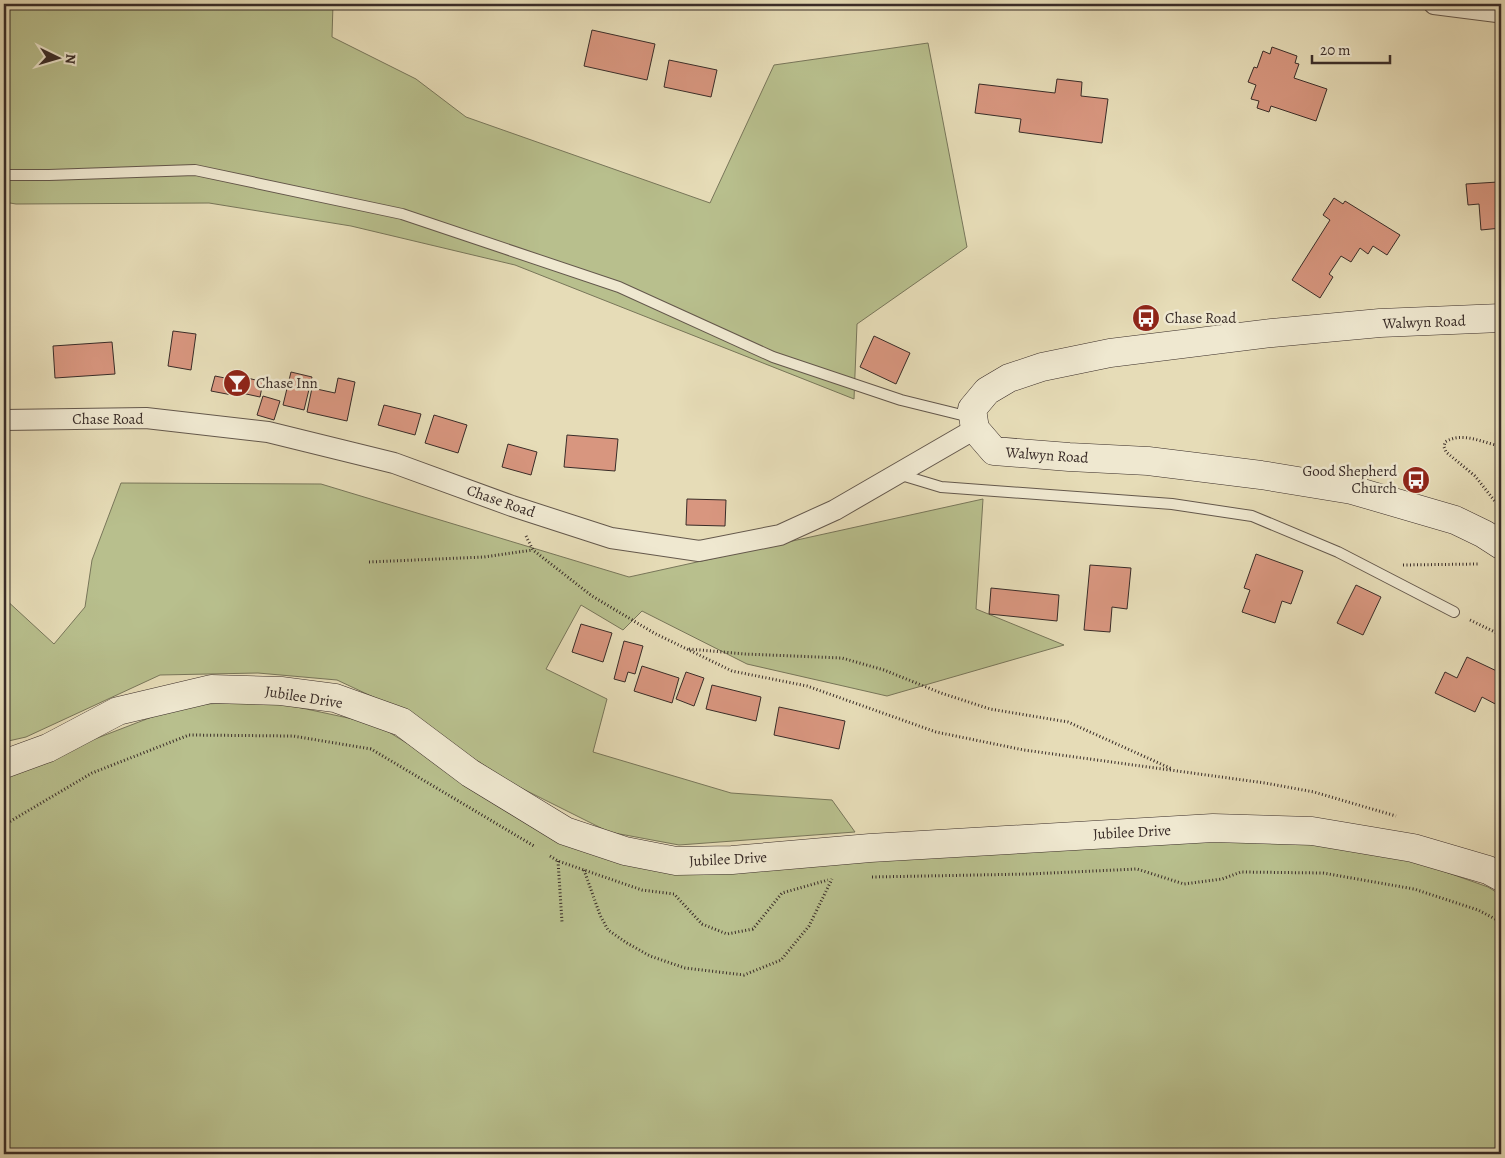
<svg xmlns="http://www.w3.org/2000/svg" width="1505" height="1158" font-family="Alegreya,serif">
<rect width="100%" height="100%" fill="#e6dcb7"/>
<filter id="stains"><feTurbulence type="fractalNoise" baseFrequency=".004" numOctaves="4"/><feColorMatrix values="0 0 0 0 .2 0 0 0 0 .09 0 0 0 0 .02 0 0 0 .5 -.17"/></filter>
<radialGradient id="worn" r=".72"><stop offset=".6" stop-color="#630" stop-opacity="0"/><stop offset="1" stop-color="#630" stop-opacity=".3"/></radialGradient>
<g fill="#b8bf8d" stroke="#78765a">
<path d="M4,4H333L332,37L416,79L466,117L710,203L774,65L928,43L967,247L857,324L854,399L515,265L351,226L209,203L16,204L4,202Z"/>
<path d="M121,483L321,484L629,577L983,499L976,609L1064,645L887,696L747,664L642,611L623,630L581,605L546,669L607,699L593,752L731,793L832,800L855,832L679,845L609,832L509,782L401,710L337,680L258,673L160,675L26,737L4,742V598L54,644L85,607L92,560Z"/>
<path d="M269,701L376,724L567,843L676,861L1213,828L1347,837L1488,887L1501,895V1154H4V774L183,705Z"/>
</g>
<g fill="#d8967f" stroke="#392c28">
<path d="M859,4H879L860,8Z"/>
<path d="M592,30L655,44L647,80L584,66Z"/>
<path d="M1272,47L1297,56L1295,63L1299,64L1294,78L1327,89L1316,121L1271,106L1269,112L1257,108L1259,101L1251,99L1256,85L1248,82L1254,67L1257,68L1263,51L1270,54Z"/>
<path d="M669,60L717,70L711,97L664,87Z"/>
<path d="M1057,79L1082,82L1081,96L1108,99L1102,143L1019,132L1021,119L975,113L979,84L1055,93Z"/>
<path d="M1498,182L1499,192H1501V228L1481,230L1479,204L1468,205L1466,184Z"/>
<path d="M1334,198L1343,204L1345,201L1400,235L1387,255L1373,246L1368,254L1360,248L1351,262L1341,256L1329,274L1333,277L1320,298L1292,280L1330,220L1323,215Z"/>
<path d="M173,331L196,334L191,370L168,366Z"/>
<path d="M874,336L910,353L896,384L860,367Z"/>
<path d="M112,342L115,374L55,378L53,346Z"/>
<path d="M291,372L312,377L304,410L283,405Z"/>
<path d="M215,376L235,380L232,395L211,391Z"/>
<path d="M240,376L263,382L260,397L237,392Z"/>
<path d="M338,378L355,382L347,421L307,412L312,388L335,393Z"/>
<path d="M263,396L280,401L274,420L257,415Z"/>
<path d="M384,405L421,414L415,435L378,425Z"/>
<path d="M434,415L467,425L458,453L425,443Z"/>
<path d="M567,435L618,439L615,471L564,467Z"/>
<path d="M508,444L537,452L531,475L502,467Z"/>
<path d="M687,499L726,500L725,526L686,525Z"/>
<path d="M1256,554L1303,571L1291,604L1282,601L1275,623L1242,612L1250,590L1244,588Z"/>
<path d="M1090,565L1131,568L1127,609L1112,607L1110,632L1084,630Z"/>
<path d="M1356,585L1381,597L1363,635L1337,623Z"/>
<path d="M991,588L1059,595L1057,621L989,614Z"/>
<path d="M581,624L612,633L603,662L572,652Z"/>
<path d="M624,641L643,646L635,674L628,672L625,682L614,679Z"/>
<path d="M1467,657L1501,673V707L1482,697L1475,712L1435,693L1445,672L1457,678Z"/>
<path d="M642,666L679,678L672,703L634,691Z"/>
<path d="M686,672L704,678L694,706L676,699Z"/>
<path d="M712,685L761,697L756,721L706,709Z"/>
<path d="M779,707L845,721L839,749L774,735Z"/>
</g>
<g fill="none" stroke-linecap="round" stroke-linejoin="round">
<g stroke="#64584c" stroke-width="12">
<g id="lane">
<path d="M4,175H49L195,170L402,214L619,287L773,357L901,400L970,417"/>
<path d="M898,474L941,487L1172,504L1252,516L1338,552L1454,612"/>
</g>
</g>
<g stroke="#64584c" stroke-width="22">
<g id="street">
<path d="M1434,4L1497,12L1501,14"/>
<path d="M4,420L146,418L268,432L394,463L512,506L611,538L699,551L780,535L835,510L975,429"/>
</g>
</g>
<g stroke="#392c28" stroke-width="29">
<g id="secondary">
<path d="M1501,318L1380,323L1272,333L1110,353L1042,367L1009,378L987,391L972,409L975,429L994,451L1069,457L1148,461L1261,475L1352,490L1455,520L1484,534L1501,545"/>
<path d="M4,764L48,748L118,711L211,689L281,691L335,698L402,722L470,773L565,831L625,851L676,861L732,860L870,848L1213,828L1312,831L1413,848L1488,870L1501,877"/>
</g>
</g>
<g stroke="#392c28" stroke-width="3" stroke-dasharray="1 2.5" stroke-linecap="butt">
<path d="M1501,446C1482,443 1463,431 1445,442L1444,447L1446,452L1475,476L1501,509"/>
<path d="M526,536L533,550L592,596L654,633L732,671L807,686L936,732L1024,750L1265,783L1314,792L1396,816"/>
<path d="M369,562L484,557L533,550"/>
<path d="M1403,565L1479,564"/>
<path d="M1470,620L1501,635"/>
<path d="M689,649L745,654L842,658L884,670L941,693L990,709L1068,722L1172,769"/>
<path d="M4,825L92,773L189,735L293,736L371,749L534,846"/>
<path d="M550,856L558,861L642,890L674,894L702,924L727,934L753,929L782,893L828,880"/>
<path d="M558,861L562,922"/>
<path d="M584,870L600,915L608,930L627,943L650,956L685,968L744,975L781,960L809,926L832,879"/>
<path d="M872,877L1029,874L1137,869L1184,884L1222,879L1241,872L1323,873L1414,889L1478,910L1501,922"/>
</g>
<use href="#lane" stroke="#efe8d0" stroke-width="10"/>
<use href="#street" stroke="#efe8d0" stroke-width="20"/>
<use href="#secondary" stroke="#efe8d0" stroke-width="28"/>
</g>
<defs>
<g id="bus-disc" transform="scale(1.4375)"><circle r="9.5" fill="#8f2418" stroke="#efe8d0"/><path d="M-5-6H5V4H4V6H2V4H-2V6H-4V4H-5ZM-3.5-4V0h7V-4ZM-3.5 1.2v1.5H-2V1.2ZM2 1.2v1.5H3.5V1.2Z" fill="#fff"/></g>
<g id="bar-disc" transform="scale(1.4375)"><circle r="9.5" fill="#8f2418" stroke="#efe8d0"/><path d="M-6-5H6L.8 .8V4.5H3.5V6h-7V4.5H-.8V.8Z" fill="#fff"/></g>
</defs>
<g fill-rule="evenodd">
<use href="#bus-disc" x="1146" y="318"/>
<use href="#bar-disc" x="237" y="383"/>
<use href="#bus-disc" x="1416" y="480"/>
</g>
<g text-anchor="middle" stroke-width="5" stroke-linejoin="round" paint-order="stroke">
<g font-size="15" fill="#392c28" stroke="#efe8d0" text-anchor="start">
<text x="1165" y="323">Chase Road</text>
<text x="256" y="388">Chase Inn</text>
<text x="1397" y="476" text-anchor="end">Good Shepherd<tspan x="1397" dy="17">Church</tspan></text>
</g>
<g font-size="15" fill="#392c28" stroke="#efe8d0">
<text transform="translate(1424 322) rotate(-2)" y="5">Walwyn Road</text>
<text x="108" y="424">Chase Road</text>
<text transform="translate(1047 455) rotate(4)" y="5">Walwyn Road</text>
<text transform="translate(501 501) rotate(19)" y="5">Chase Road</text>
<text transform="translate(304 697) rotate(9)" y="5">Jubilee Drive</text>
<text transform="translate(1132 832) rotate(-3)" y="5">Jubilee Drive</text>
<text transform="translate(728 859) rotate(-3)" y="5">Jubilee Drive</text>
</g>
</g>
<rect width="1505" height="1158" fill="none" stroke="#e6dcb7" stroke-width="20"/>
<rect x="5" y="5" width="1495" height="1148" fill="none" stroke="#392c28" stroke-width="2.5"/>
<rect x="10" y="10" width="1485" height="1138" fill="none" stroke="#392c28"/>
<g transform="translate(58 58) rotate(95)" stroke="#efe8d0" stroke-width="4" paint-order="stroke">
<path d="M0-4L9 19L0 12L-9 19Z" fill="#392c28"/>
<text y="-8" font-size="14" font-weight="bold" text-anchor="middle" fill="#392c28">N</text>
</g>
<path d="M1312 55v8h78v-8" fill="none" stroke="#392c28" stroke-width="2.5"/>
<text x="1320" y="55" font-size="15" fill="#392c28" stroke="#efe8d0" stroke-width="4" paint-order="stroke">20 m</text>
<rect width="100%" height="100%" filter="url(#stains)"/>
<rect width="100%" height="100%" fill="url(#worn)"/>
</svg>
